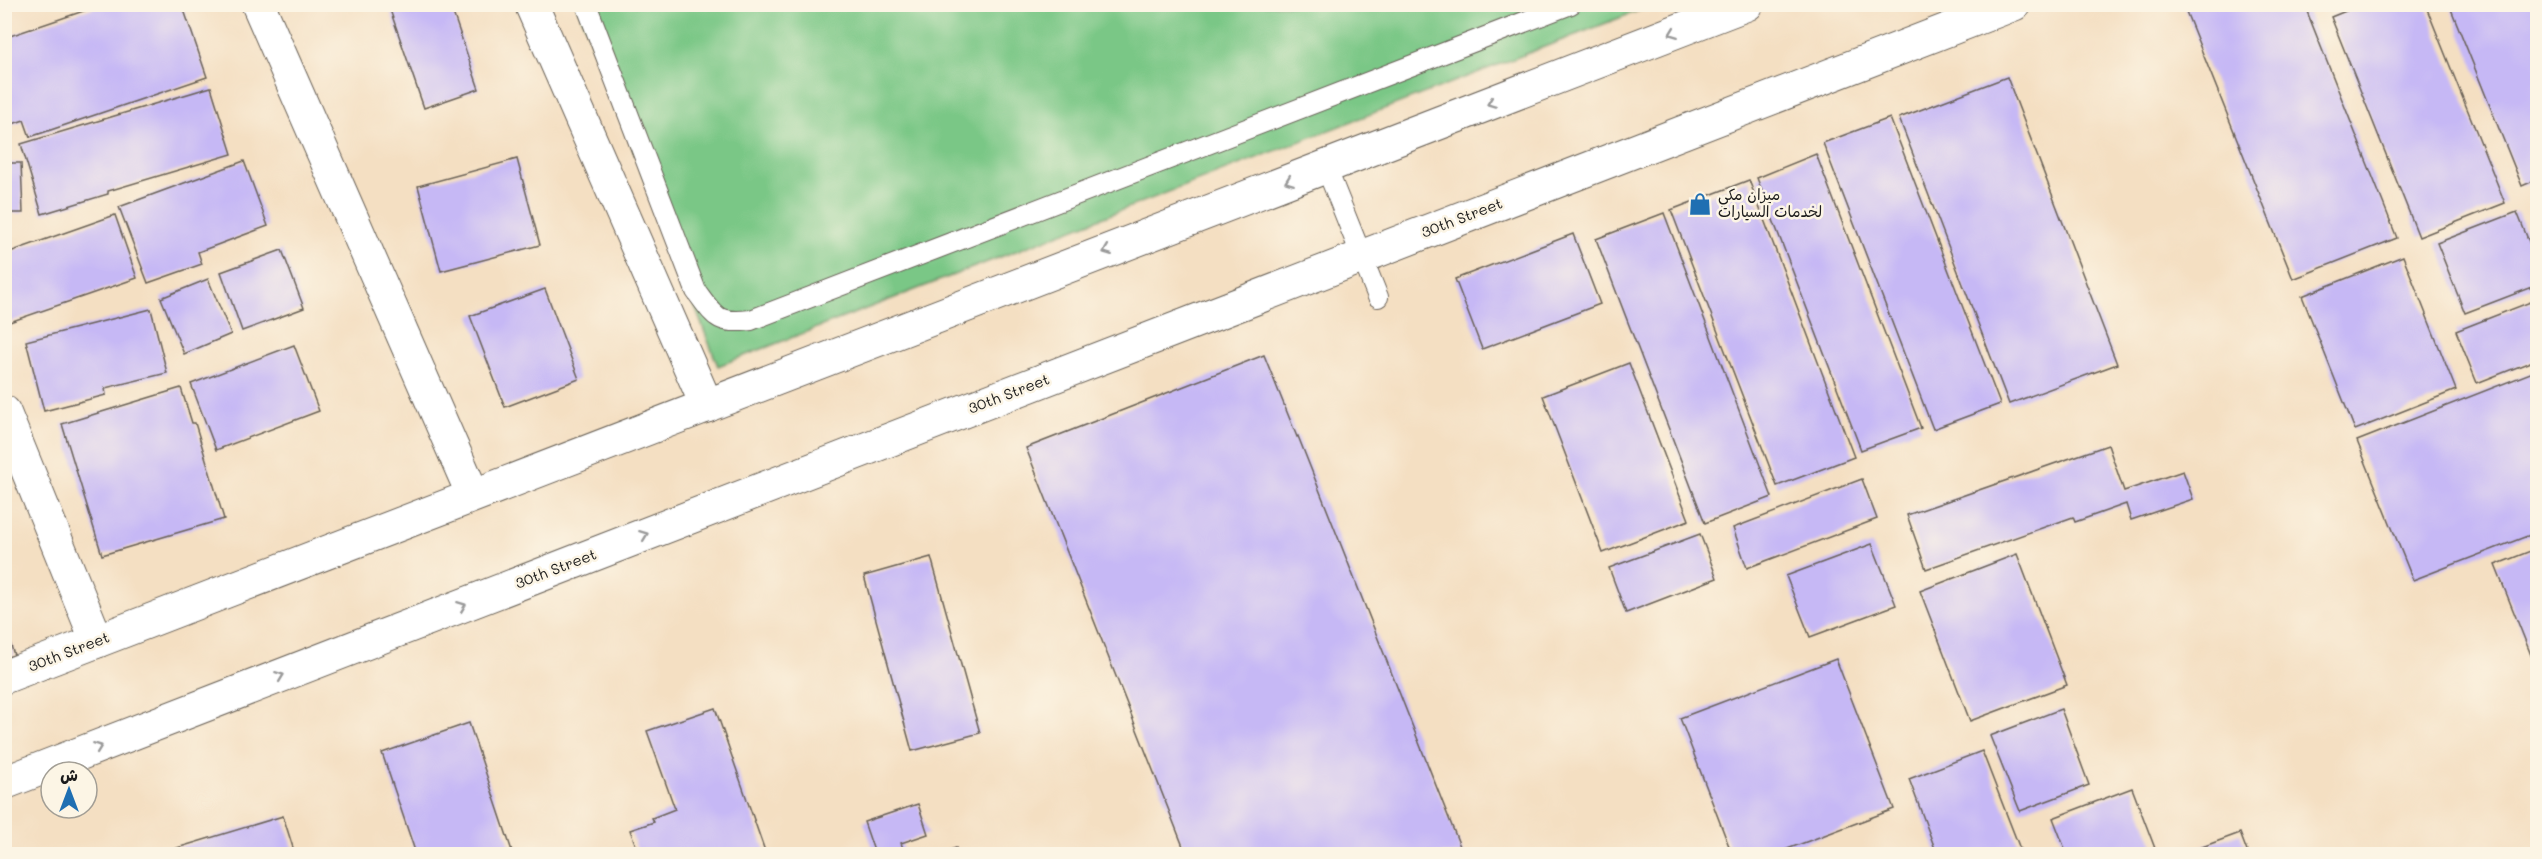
<svg xmlns="http://www.w3.org/2000/svg" width="2542" height="859" font-family="Mali,'Playpen Sans Arabic',sans-serif">
<rect width="100%" height="100%" fill="#fcf5e5"/>
<filter id="ink" filterUnits="userSpaceOnUse"><feTurbulence type="fractalNoise" baseFrequency=".0167" numOctaves="2"/><feDisplacementMap in="SourceGraphic" scale="12" xChannelSelector="R" yChannelSelector="G"/><feConvolveMatrix kernelMatrix="1 2 1 2 8 2 1 2 1" color-interpolation-filters="sRGB"/></filter>
<filter id="wash" filterUnits="userSpaceOnUse"><feTurbulence type="fractalNoise" baseFrequency=".008" numOctaves="4" result="noise"/><feDisplacementMap in="SourceGraphic" scale="24" xChannelSelector="R" yChannelSelector="G"/><feGaussianBlur stdDeviation="1.35" result="paint"/><feColorMatrix in="noise" values="0 0 0 0 0 0 0 0 0 0 0 0 0 0 0 0 0 1.4 0 .05"/><feComposite in="paint" operator="in"/></filter>
<g filter="url(#wash)">
<rect width="100%" height="100%" fill="#f4dfc2"/>
<path fill="#7ac786" stroke="#4b7251" stroke-width="1.5" d="M577,5H1653L718,366Z"/>
<g id="blocks">
<g fill="#c6b8f5">
<path d="M104,4H182L207,77L30,137L24,120L4,127V38Z"/>
<path d="M388,4H450L479,89L424,108Z"/>
<path d="M2183,4H2304L2397,238L2293,279Z"/>
<path d="M2363,4H2425L2505,203L2419,237L2331,17Z"/>
<path d="M2449,4H2538V179L2522,186Z"/>
<path d="M2007,77L2117,364L2009,404L1899,118Z"/>
<path d="M211,87L232,154L108,191V194L42,214L21,144Z"/>
<path d="M1890,118L2000,404L1933,429L1823,143Z"/>
<path d="M1816,154L1921,428L1861,450L1757,178Z"/>
<path d="M517,159L540,245L441,271L418,186Z"/>
<path d="M244,161L268,226L198,252L202,264L148,283L119,207Z"/>
<path d="M4,163H21L23,213H4Z"/>
<path d="M1749,180L1854,457L1777,486L1671,210Z"/>
<path d="M2517,212L2538,264V285L2465,313L2437,243Z"/>
<path d="M1664,213L1772,497L1705,523L1596,239Z"/>
<path d="M115,215L137,278L4,324V254Z"/>
<path d="M1573,234L1600,304L1482,349L1455,279Z"/>
<path d="M282,250L304,308L242,331L221,272Z"/>
<path d="M2403,256L2456,390L2355,430L2302,296Z"/>
<path d="M208,279L231,334L184,354L161,298Z"/>
<path d="M545,289L579,379L505,407L470,316Z"/>
<path d="M2538,299V359L2477,383L2456,331Z"/>
<path d="M151,309L167,373L105,388L106,395L44,411L26,341Z"/>
<path d="M294,345L319,411L216,450L191,384Z"/>
<path d="M1264,355L1297,437L1298,436L1463,854H1186L1026,448Z"/>
<path d="M1629,363L1689,520L1603,553L1543,396Z"/>
<path d="M2538,370V532L2413,580L2357,441Z"/>
<path d="M181,388L192,423H195L224,519L102,555L62,424Z"/>
<path d="M2108,445L2124,491L2183,471L2193,499L2131,520L2126,504L2075,522L2073,517L1926,569L1907,515Z"/>
<path d="M1862,479L1877,519L1747,568L1733,528Z"/>
<path d="M1700,534L1717,578L1626,613L1609,568Z"/>
<path d="M1872,544L1896,605L1810,637L1786,576Z"/>
<path d="M2538,548V670H2537L2495,565Z"/>
<path d="M2017,554L2067,685L1970,721L1920,591Z"/>
<path d="M931,557L980,733L912,751L864,576Z"/>
<path d="M4,624L14,655L4,658Z"/>
<path d="M1836,659L1894,809L1774,854H1732L1680,718Z"/>
<path d="M2538,686V705H2537L2531,688Z"/>
<path d="M715,708L766,854H639L630,830L654,822L652,818L675,809L647,731Z"/>
<path d="M2061,709L2089,785L2020,811L1990,736Z"/>
<path d="M469,723L513,854H416L382,753Z"/>
<path d="M1982,751L2022,854H1937L1909,779Z"/>
<path d="M2132,788L2156,851L2148,854H2067L2053,818Z"/>
<path d="M918,804L928,834L901,843L905,854H875L864,822Z"/>
<path d="M283,816L295,854H157Z"/>
<path d="M2240,833L2248,854H2183Z"/>
<path d="M956,848L959,854H938Z"/>
</g>
</g>
</g>
<g filter="url(#ink)">
<use href="#blocks" fill-opacity="0" stroke="#686056" stroke-width="1.5"/>
<g fill="none" stroke-linecap="round" stroke-linejoin="round">
<g stroke="#686056" stroke-width="22">
<g id="service">
<path d="M586,4L696,291C716,318 717,324 751,320L1571,4"/>
<path d="M1326,167L1378,297"/>
</g>
</g>
<g stroke="#686056" stroke-width="35">
<g id="minor">
<path d="M258,4L473,495"/>
<path d="M531,4L707,406"/>
<path d="M4,412L97,641"/>
</g>
</g>
<g stroke="#686056" stroke-width="35">
<g id="tertiary">
<path d="M4,677L1747,4"/>
<path d="M4,783L2014,4"/>
</g>
</g>
<use href="#service" stroke="#fff" stroke-width="20"/>
<use href="#minor" stroke="#fff" stroke-width="33"/>
<use href="#tertiary" stroke="#fff" stroke-width="33"/>
</g>
<defs><path id="oneway-chevron" d="M-2-3.5L2.5 0L-2 3.5" fill="none" stroke-width="1.6" stroke-linecap="round" stroke-linejoin="round" transform="scale(1.5)"/></defs>
<g stroke="#999">
<use href="#oneway-chevron" transform="translate(1673 33) rotate(159)"/>
<use href="#oneway-chevron" transform="translate(1491 103) rotate(159)"/>
<use href="#oneway-chevron" transform="translate(1289 181) rotate(159)"/>
<use href="#oneway-chevron" transform="translate(1107 251) rotate(159)"/>
<use href="#oneway-chevron" transform="translate(644 535) rotate(-21)"/>
<use href="#oneway-chevron" transform="translate(462 606) rotate(-21)"/>
<use href="#oneway-chevron" transform="translate(280 676) rotate(-21)"/>
<use href="#oneway-chevron" transform="translate(98 747) rotate(-21)"/>
</g>
</g>
<defs>
<g id="shop-bare" transform="scale(1.8)"><path d="M-5-2.5h2.3a2.7 3.5 0 0 1 5.4 0H5L5.5 6h-11ZM-1.5-2.5h3a1.5 2.3 0 0 0-3 0Z" fill="#1f6fb2" stroke="#fcf5e5" stroke-width="2.5" paint-order="stroke"/></g>
</defs>
<g fill-rule="evenodd">
<use href="#shop-bare" x="1700" y="204"/>
</g>
<g text-anchor="middle" stroke-width="5" stroke-linejoin="round" paint-order="stroke">
<g font-size="15" fill="#1c1c1c" stroke="#fcf5e5" text-anchor="start">
<text x="1718" y="200">ميزان مكي<tspan x="1718" dy="17">لخدمات السيارات</tspan></text>
</g>
<g font-size="15" fill="#1c1c1c" stroke="#fcf5e5">
<text transform="translate(1462 218) rotate(-21)" y="5">30th Street</text>
<text transform="translate(1009 394) rotate(-21)" y="5">30th Street</text>
<text transform="translate(556 569) rotate(-21)" y="5">30th Street</text>
<text transform="translate(69 652) rotate(-21)" y="5">30th Street</text>
</g>
</g>
<rect width="2542" height="859" fill="none" stroke="#fcf5e5" stroke-width="24"/>
<g transform="translate(69 790)"><circle r="28" fill="#fcf5e5" stroke="#a29e95" stroke-width="1.5"/>
<path d="M0-4.5L10 22L0 15L-10 22Z" fill="#1f6fb2"/>
<text y="-9" font-size="16" font-weight="bold" text-anchor="middle" fill="#1c1c1c">ش</text>
</g>
</svg>
